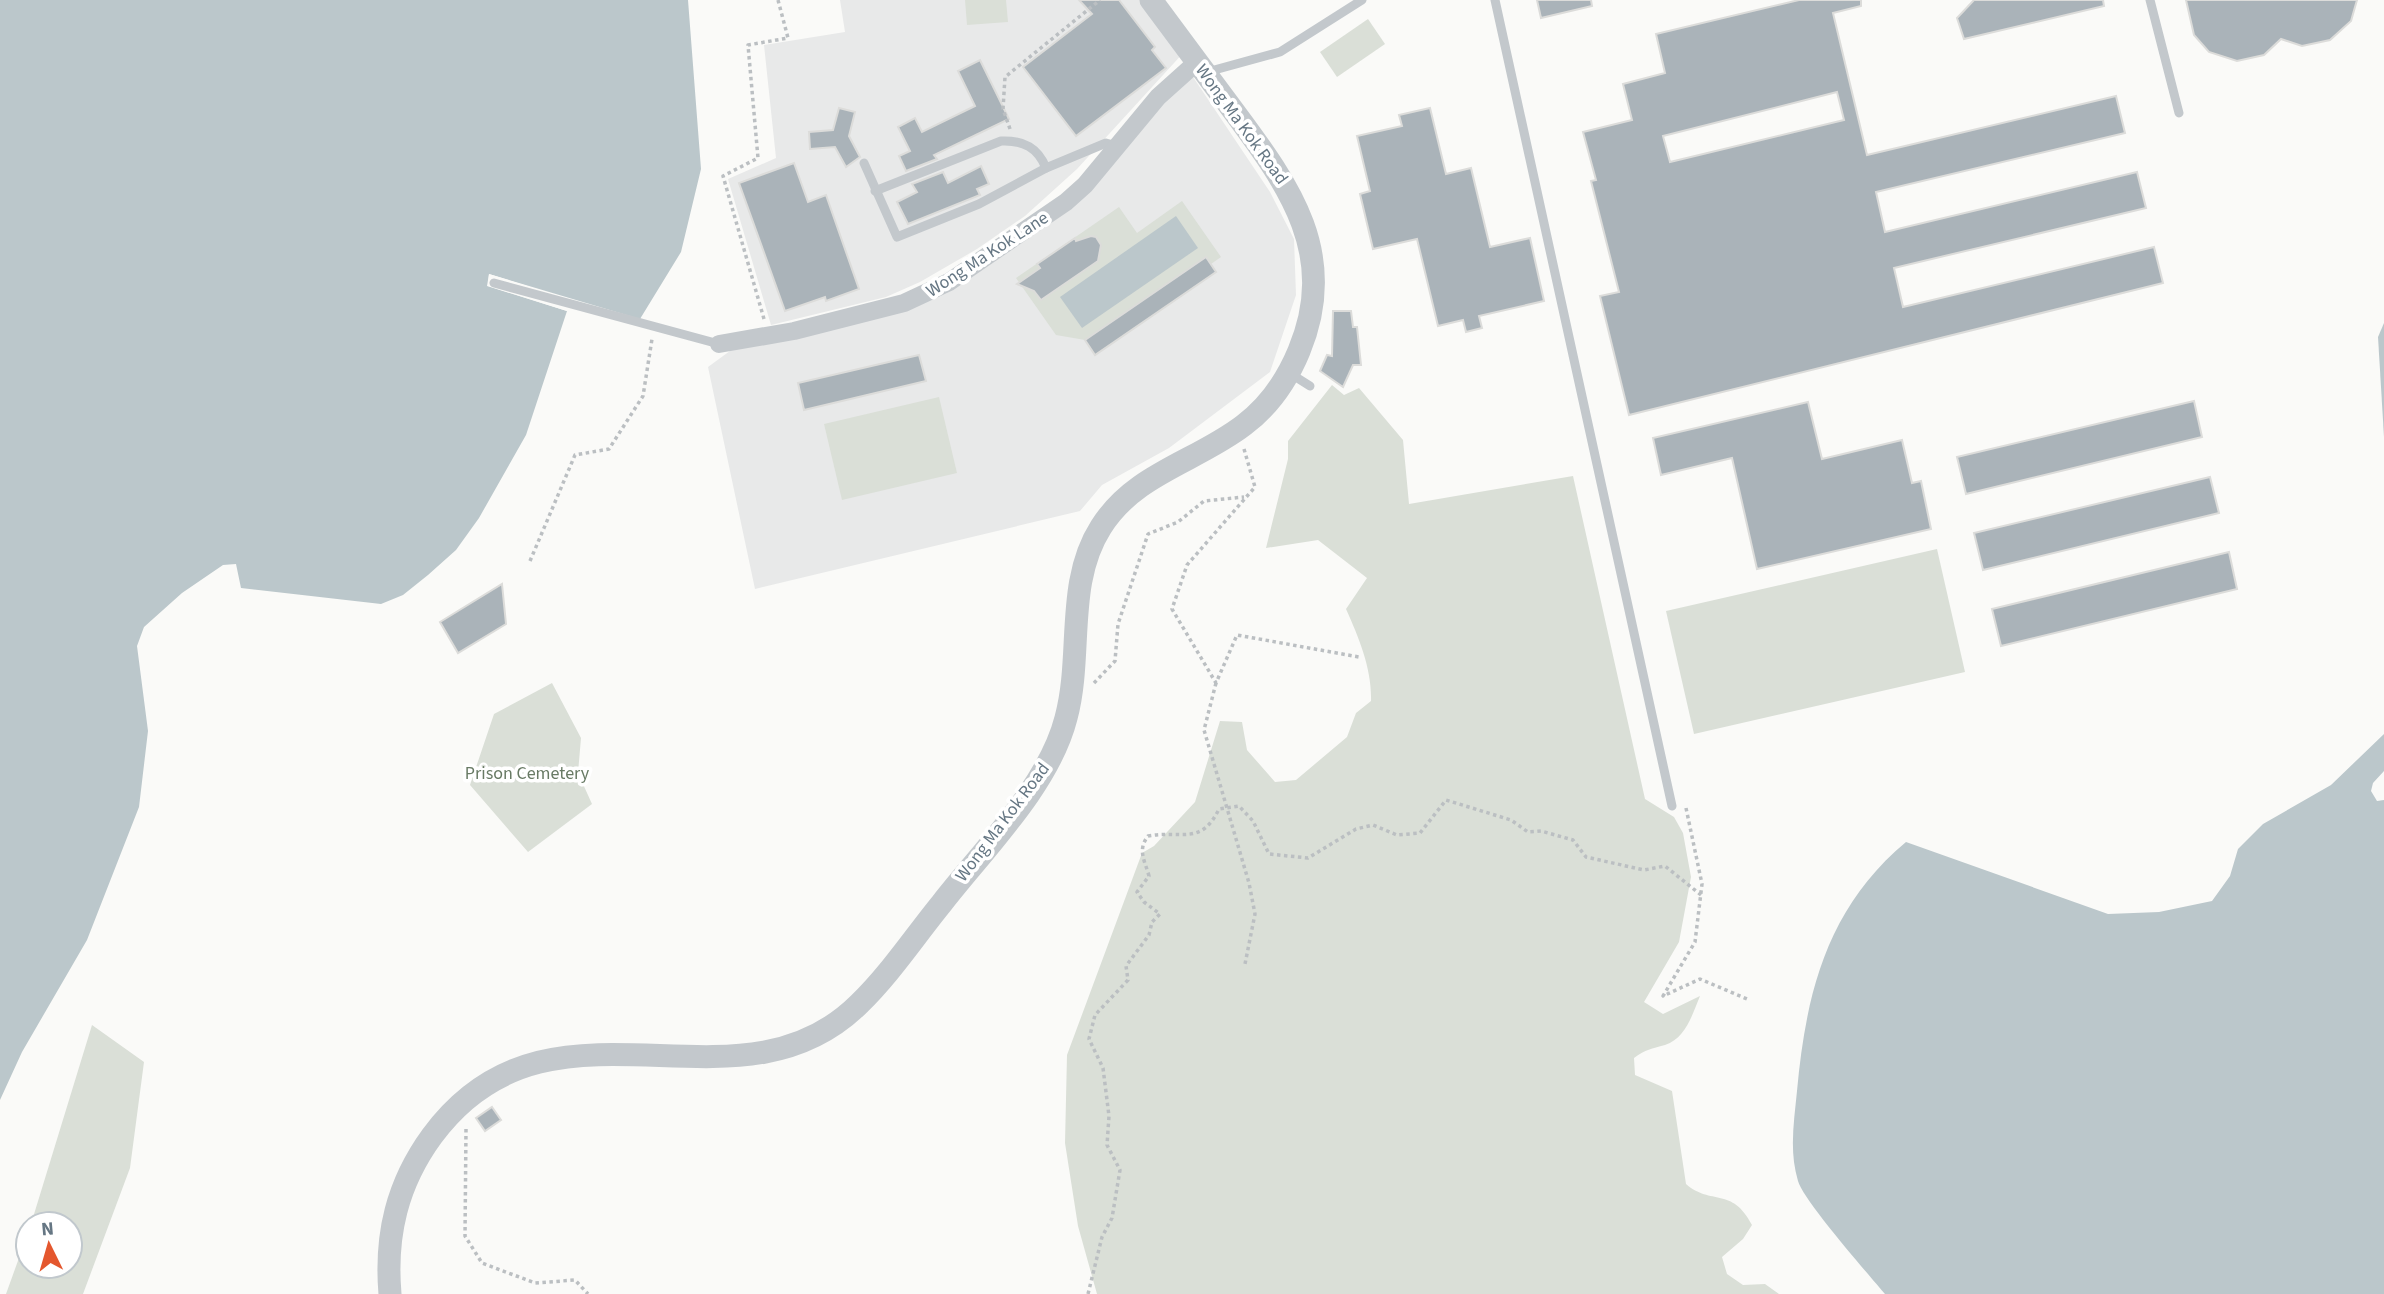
<svg xmlns="http://www.w3.org/2000/svg" width="2384" height="1294" font-family="'Source Sans 3',sans-serif">
<rect width="100%" height="100%" fill="#fafaf8"/>
<g fill="#e8e9e9">
<path d="M840,0H1145L1185,51L1077,169L1025,216L977,249L920,282L886,297L771,325L728,179L776,158L764,45L845,32Z"/>
<path d="M1189,71L1270,192L1294,239L1296,295L1270,372L1169,448L1102,485L1080,511L755,589L708,367L734,348L926,302L1048,225L1095,183Z"/>
</g>
<g fill="#dadfd7">
<path d="M965,0H1006L1008,22L967,25Z"/>
<path d="M1368,19L1385,44L1337,77L1320,52Z"/>
<path d="M1182,201L1221,257L1211,264L1216,272L1095,355L1085,340L1056,335L1016,278L1119,207L1137,233Z"/>
<path d="M1332,385L1344,395L1359,388L1403,440L1409,504L1573,476L1645,799L1674,817L1683,833L1691,877L1679,942L1644,1002L1663,1014L1700,996C1692,1015 1686,1038 1665,1045C1651,1049 1646,1049 1634,1058L1635,1075L1672,1091L1686,1184C1711,1206 1732,1186 1752,1225L1743,1239L1722,1257L1727,1274L1743,1285L1765,1284L1779,1294H1097L1078,1226L1065,1143L1067,1055L1142,853L1154,846L1195,802L1220,721L1242,722L1247,750L1275,782L1296,780L1347,737L1356,713L1371,701C1372,669 1359,638 1346,609L1367,578L1318,540L1266,548L1288,459V441Z"/>
<path d="M939,397L957,473L842,500L824,424Z"/>
<path d="M1937,549L1965,672L1694,734L1666,611Z"/>
<path d="M552,683L581,738L578,773L592,804L528,852L470,785L494,714Z"/>
<path d="M92,1025L144,1062L130,1168L83,1294H6L28,1233V1266H70V1224H31Z"/>
</g>
<g fill="#bbc7cb">
<path d="M0,0H688L701,169L681,252L640,319L489,274L488,286L567,311L526,435L479,518L456,550L428,575L403,595L381,604L241,588L236,564L223,565L182,593L144,627L137,646L148,731L139,807L87,940L22,1052L0,1100Z"/>
<path d="M1176,216L1198,248L1082,328L1060,297Z"/>
<path d="M2384,323V437L2378,337Z"/>
<path d="M2384,734V771L2373,783L2371,791L2377,801L2384,800V1294H1885C1869,1275 1803,1200 1798,1181C1789,1151 1794,1122 1797,1091C1806,993 1827,908 1906,842L2108,914L2159,912L2212,901L2230,876L2238,849L2263,824L2331,785Z"/>
</g>
<path fill="#fafaf8" d="M489,274L572,300L571,303L492,278L491,284L568,308L570,312L487,286Z"/>
<g fill="#aab3b9" stroke="#dcdcda" stroke-width="2" fill-rule="evenodd">
<path d="M1079,0H1119L1155,47L1152,50L1166,68L1076,136L1023,67L1092,14Z"/>
<path d="M1537,0H1591L1592,6L1541,18Z"/>
<path d="M1799,0H1861V6L1833,13L1867,155L2116,96L2125,133L1876,192L1885,232L2137,172L2146,208L1894,268L1903,307L2154,247L2163,283L1629,415L1600,296L1619,292L1591,181L1596,180L1583,132L1632,120L1623,84L1665,73L1656,34ZM1837,92L1844,120L1670,162L1663,136Z"/>
<path d="M1974,0H2103L2104,6L1964,39L1957,18Z"/>
<path d="M2186,0H2357L2351,21L2330,40L2302,46L2281,39L2264,55L2237,61L2209,52L2194,35Z"/>
<path d="M980,60L1009,119L934,155L937,159L906,171L899,156L910,151L898,127L915,118L922,132L975,106L958,71Z"/>
<path d="M839,108L855,112L849,136L860,157L846,167L835,147L810,149L809,132L833,130Z"/>
<path d="M1430,108L1446,174L1471,168L1490,247L1530,238L1544,301L1479,316L1482,328L1466,332L1463,320L1438,326L1417,239L1373,249L1360,194L1370,191L1357,136L1402,126L1399,115Z"/>
<path d="M794,163L808,202L826,195L859,289L826,301L825,297L785,311L739,183Z"/>
<path d="M981,166L989,184L977,189L980,195L908,224L897,202L917,192L912,184L943,172L948,183Z"/>
<path d="M1091,236L1096,237L1101,245L1098,261L1041,300L1034,291L1017,284L1040,268L1037,264L1075,238L1076,241Z"/>
<path d="M1206,257L1216,272L1095,355L1085,340Z"/>
<path d="M1333,311H1351L1353,327H1357L1361,365H1353L1343,387L1320,371L1327,355L1332,356Z"/>
<path d="M919,355L926,381L804,410L798,383Z"/>
<path d="M2194,401L2202,437L1966,494L1957,457Z"/>
<path d="M1808,402L1822,459L1902,440L1912,483L1921,481L1931,529L1757,569L1732,458L1661,475L1653,438Z"/>
<path d="M2210,477L2219,513L1983,570L1974,533Z"/>
<path d="M2229,552L2237,589L2001,646L1992,609Z"/>
<path d="M502,584L506,624L458,653L440,622Z"/>
<path d="M492,1107L501,1120L485,1131L476,1118Z"/>
</g>
<g fill="none" stroke-linecap="round" stroke-linejoin="round">
<g stroke="#bbbfc2" stroke-width="3.5" stroke-dasharray="3.5 3.5" stroke-linecap="butt">
<path d="M1010,129L1003,109L1005,77L1100,0"/>
<path d="M764,319L723,176L758,158L748,45L788,38L778,0"/>
<path d="M1244,449L1255,487L1187,565L1172,609L1216,683L1237,635L1359,657"/>
<path d="M530,561L575,455L609,449L643,396L652,339"/>
<path d="M1094,683L1115,661L1118,624L1148,534L1178,522L1204,501L1244,497"/>
<path d="M1216,683L1204,730L1249,883L1255,914L1245,964"/>
<path d="M1686,808L1702,884L1695,942L1663,996L1700,979L1747,999"/>
<path d="M466,1129L465,1236L482,1263L535,1283L575,1280L588,1294"/>
<path d="M1088,1294L1102,1237L1112,1218L1120,1170L1107,1145L1109,1116L1103,1068L1089,1039L1095,1015L1128,980L1126,966L1149,935L1152,922L1160,914L1144,902L1137,892L1149,876C1145,861 1137,850 1148,836C1182,830 1201,846 1219,809L1239,806L1253,821L1269,854L1308,858L1356,829L1373,825L1397,835L1420,833L1446,800L1511,820L1528,832L1541,831L1573,840L1586,857L1644,870L1665,866L1701,895"/>
</g>
<g stroke="#c3c8cc" stroke-width="9">
<path d="M1495,0L1672,806"/>
<path d="M2150,0L2179,113"/>
<path d="M1207,72L1280,52L1362,0"/>
<path d="M864,163L897,237L979,204L1046,168"/>
<path d="M875,191L1001,141C1024,140 1038,148 1046,168L1106,143L1117,146"/>
<path d="M494,283L719,344"/>
<path d="M1291,374L1310,386"/>
</g>
<path stroke="#c3c8cc" stroke-width="18" d="M719,344L794,331L904,303L949,282L1066,202L1085,185L1158,97L1197,62"/>
<path stroke="#c3c8cc" stroke-width="23" d="M390,1294C385,1235 397,1184 432,1136C551,974 736,1126 859,1004C890,974 915,936 942,903C984,849 1049,785 1066,718C1083,655 1065,583 1101,527C1135,473 1196,462 1244,425C1269,406 1287,380 1299,351C1339,255 1290,187 1235,113C1207,75 1179,38 1151,0"/>
</g>
<g text-anchor="middle" stroke-width="7" stroke-linejoin="round" paint-order="stroke">
<g font-size="18" fill="#657683" stroke="#fff">
<text transform="translate(1242 124) rotate(54)" y="6">Wong Ma Kok Road</text>
<text transform="translate(987 254) rotate(-33)" y="6">Wong Ma Kok Lane</text>
<text transform="translate(1002 822) rotate(-53)" y="6">Wong Ma Kok Road</text>
</g>
<g font-size="18" fill="#687a64" stroke="#fff">
<text x="527" y="779">Prison Cemetery</text>
</g>
</g>
<g transform="translate(49 1245) rotate(355)"><circle r="33" fill="#ffffff" stroke="#c1c8cd" stroke-width="2"/>
<path d="M0-5L12 26L0 18L-12 26Z" fill="#e4572e"/>
<text y="-10" font-size="19" font-weight="bold" text-anchor="middle" fill="#657683">N</text>
</g>
</svg>
